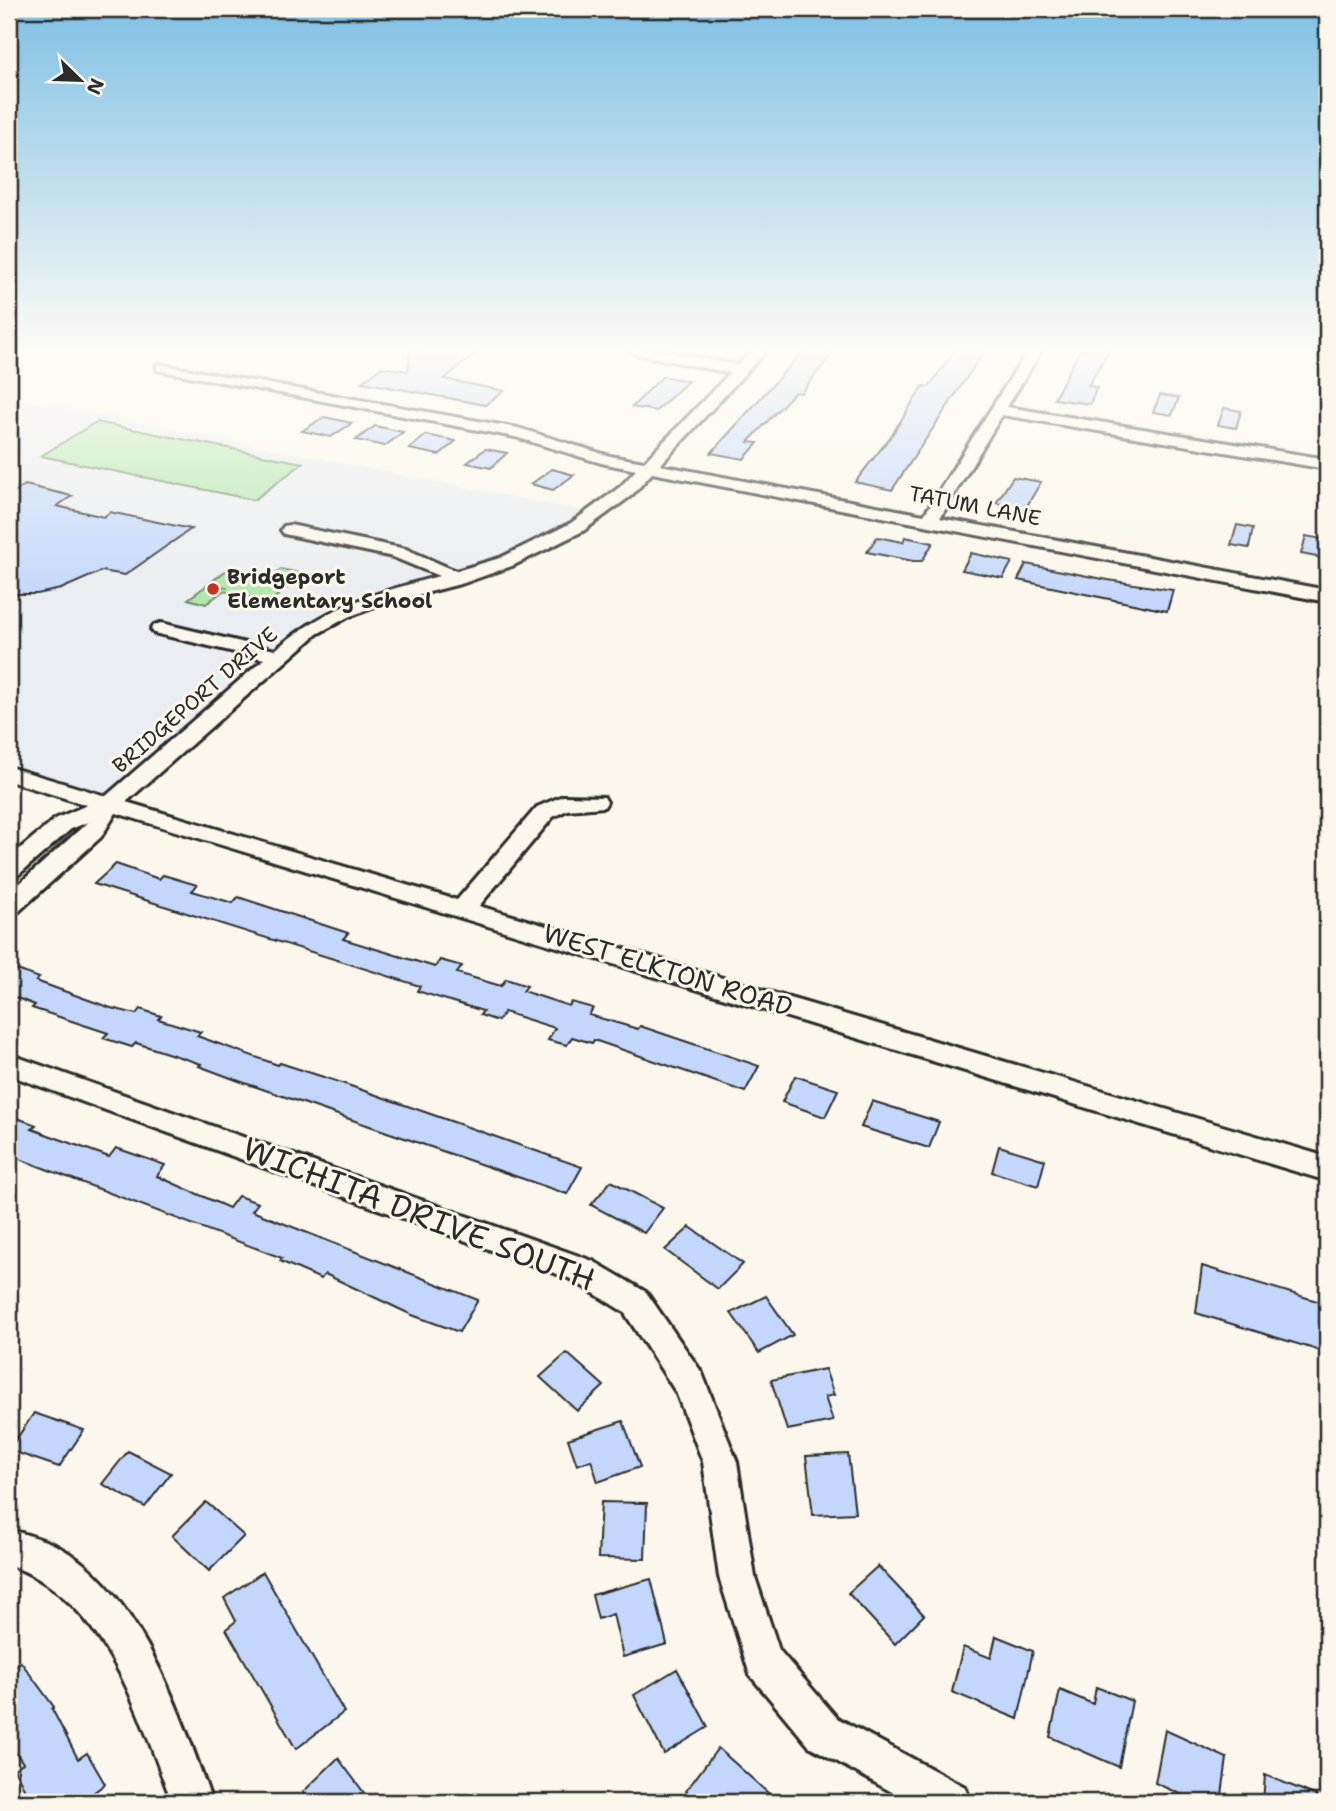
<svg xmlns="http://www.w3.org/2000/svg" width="1336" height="1811" font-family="'Shantell Sans',sans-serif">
<rect width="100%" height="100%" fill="#fbf7ec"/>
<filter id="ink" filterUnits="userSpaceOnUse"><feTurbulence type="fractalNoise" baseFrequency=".0143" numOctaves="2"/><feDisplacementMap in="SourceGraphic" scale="14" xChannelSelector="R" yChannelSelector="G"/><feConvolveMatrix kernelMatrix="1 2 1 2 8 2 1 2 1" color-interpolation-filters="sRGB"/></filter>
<g filter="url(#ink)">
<path fill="#eaedf1" d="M9,397L598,514L543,545L341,613L111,803L9,774Z"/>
<g fill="#b0e7aa" stroke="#6e896a" stroke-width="2">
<path d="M96,422L303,463L254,500L41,456Z"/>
<path d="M232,566L270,578L281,569L304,574L270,602L223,591L206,604L188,599L210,583L228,588L211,582Z"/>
</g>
<g fill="#c3d7fc" stroke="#2b2b2b" stroke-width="2">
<path d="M410,350H480L444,379L504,391L485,405L362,382L382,367L408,371Z"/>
<path d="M804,350H835L801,393L795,392L748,442L758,443L744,459L711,453Z"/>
<path d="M955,350H985L892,490L855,482L891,436L923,386L929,387Z"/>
<path d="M1080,350H1109L1088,386L1097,387L1090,404L1054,399Z"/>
<path d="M663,376L688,381L656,411L632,407Z"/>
<path d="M1160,395L1179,398L1172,415L1153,412Z"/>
<path d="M1224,408L1241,411L1236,428L1218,425Z"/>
<path d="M324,417L352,423L331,437L302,431Z"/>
<path d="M375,426L403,432L385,446L356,440Z"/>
<path d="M426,435L456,441L439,455L409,449Z"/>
<path d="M485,449L507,453L491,468L467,463Z"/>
<path d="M552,469L574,475L553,490L531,484Z"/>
<path d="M1013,477L1041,482L1025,509L996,503Z"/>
<path d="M25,485L72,496L57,506L104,517L110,512L191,529L125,575L102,571L61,589L37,594H9V495Z"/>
<path d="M1237,525L1253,528L1249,548L1231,545Z"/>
<path d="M1306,536L1327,540V559L1301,554Z"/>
<path d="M877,537L903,542L905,537L933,543L922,561H913L867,552Z"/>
<path d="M971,553L1012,562L1003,578L962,570Z"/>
<path d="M1026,564L1108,580L1173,590L1167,611L1018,580Z"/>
<path d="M116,864L159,879L163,875L197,885L192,891L233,903L238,897L348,933L343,939L435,967L440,960L462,966L457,973L501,986L506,979L527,986L523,991L569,1006L571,1002L593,1008L589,1015L638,1029L640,1026L759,1066L745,1092L594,1040L592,1043L572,1037L567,1045L548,1040L555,1028L504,1012L498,1021L480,1015L483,1011L417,991L420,986L94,884Z"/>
<path d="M9,967L39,978L36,981L111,1008L136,1014L140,1009L161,1016L158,1019L201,1032L197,1036L278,1065L280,1063L339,1082L582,1167L567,1194L239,1081L199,1066L201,1064L136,1043L132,1047L103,1038L108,1033L32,1008L35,1005L9,995Z"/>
<path d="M795,1076L838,1090L825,1117L782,1102Z"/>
<path d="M872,1101L939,1122L929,1148L861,1127Z"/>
<path d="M9,1115L36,1125L32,1129L109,1157L116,1148L165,1165L157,1176L229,1208L238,1196L258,1203L252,1211L478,1300L459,1332L412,1315L325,1274L321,1279L280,1261L282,1258L9,1155Z"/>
<path d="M999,1146L1045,1160L1038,1186L992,1172Z"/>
<path d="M611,1181L663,1208L644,1233L591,1205Z"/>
<path d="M690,1227L743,1264L718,1289L665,1250Z"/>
<path d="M1202,1266L1327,1304V1353L1196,1313Z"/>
<path d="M766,1296L793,1335L759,1353L731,1313Z"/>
<path d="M567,1353L604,1386L577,1411L540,1377Z"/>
<path d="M825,1369L834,1395L825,1397L833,1421L787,1430L771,1380Z"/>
<path d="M34,1413L84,1430L59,1467L9,1450Z"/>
<path d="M623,1421L640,1467L598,1482L591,1460L577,1465L568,1439Z"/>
<path d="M128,1451L171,1473L145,1507L102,1484Z"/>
<path d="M848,1454L855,1513L813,1515L806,1456Z"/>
<path d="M206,1502L244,1536L209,1571L172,1536Z"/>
<path d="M601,1502L647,1503L645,1559L598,1558Z"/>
<path d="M878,1566L924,1615L895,1644L848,1593Z"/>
<path d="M263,1572L344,1712L296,1749L226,1629L236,1621L224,1598Z"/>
<path d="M651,1579L667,1644L623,1657L613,1614L598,1619L592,1595Z"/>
<path d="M996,1636L1033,1651L1018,1719L952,1692L963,1647L991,1658Z"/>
<path d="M21,1662L54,1707L52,1709L78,1759L87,1753L105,1784L81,1802H9L25,1790L14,1769L23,1763L9,1743V1672Z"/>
<path d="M677,1669L708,1727L664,1754L634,1695Z"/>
<path d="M1096,1687L1132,1701L1119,1767L1050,1737L1060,1690L1093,1704Z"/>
<path d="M1165,1730L1227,1758L1221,1802H1198L1155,1783Z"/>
<path d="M718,1748L778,1802H698L686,1791Z"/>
<path d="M338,1758L371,1802H311L303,1792Z"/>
<path d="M1265,1775L1327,1800V1802H1263Z"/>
</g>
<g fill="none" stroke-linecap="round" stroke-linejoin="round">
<g stroke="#2b2b2b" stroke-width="6">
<g id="minor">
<path d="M629,350H656L738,365L753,350H767L660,465L924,515L1028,350H1042L1007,407L1327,459V469L1002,415L940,518L1327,590V602L652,473L632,495L583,531L512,566L464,583L383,604L348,617L317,634L126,802L457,900L537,807L563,796L604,797L607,802L604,807L567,810L553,817L479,906L1327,1157V1181L116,813L101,837L18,912L9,914V893L88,822L71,829L17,876L9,879V858L55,819L87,805L9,781V767L106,796L264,659L154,633L151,629L154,625L161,623L275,650C327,605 374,594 439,576L393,557L284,534L281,530L284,526L290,525L406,549L456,571L500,558L571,523L620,487L636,470L601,463L515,437L162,371L157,370V364L518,428L610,456L644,462L730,373L636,354Z"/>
<path d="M9,1054L593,1261L646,1292L702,1373L737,1462L755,1577L779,1650L837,1718L965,1787L970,1802H910L809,1746L750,1675L719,1577L703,1462L676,1392L624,1312L571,1279L9,1075Z"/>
<path d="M9,1529C24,1534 40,1538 55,1545C140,1588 182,1718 212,1802H172C138,1714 107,1599 9,1565Z"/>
</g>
</g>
<use href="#minor" fill="#fbf7ec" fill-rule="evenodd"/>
</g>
</g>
<linearGradient id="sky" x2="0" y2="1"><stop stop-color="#7fc0e4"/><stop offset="0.58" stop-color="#fdfbf6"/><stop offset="1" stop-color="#fdfbf6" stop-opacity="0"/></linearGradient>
<rect width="1336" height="603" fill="url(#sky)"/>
<circle fill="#c8321e" stroke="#fbf7ec" stroke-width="2.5" cx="213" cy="589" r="7"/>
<g text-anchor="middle" stroke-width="6" stroke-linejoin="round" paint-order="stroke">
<g font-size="21" fill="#2b2b2b" stroke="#fbf7ec">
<text transform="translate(975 506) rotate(11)" y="7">TATUM LANE</text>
<text transform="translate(195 700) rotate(-41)" y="7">BRIDGEPORT DRIVE</text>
</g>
<g font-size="21" font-weight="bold" fill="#2b2b2b" stroke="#fbf7ec" text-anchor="start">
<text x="227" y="584">Bridgeport<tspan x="227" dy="24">Elementary School</tspan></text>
</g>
<g font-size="26" fill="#2b2b2b" stroke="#fbf7ec">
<text transform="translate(668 970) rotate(17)" y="9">WEST ELKTON ROAD</text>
</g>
<g font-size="32" fill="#2b2b2b" stroke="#fbf7ec">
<text transform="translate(419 1214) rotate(21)" y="11">WICHITA DRIVE SOUTH</text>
</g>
</g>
<rect width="1336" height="1811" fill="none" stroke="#fbf7ec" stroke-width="35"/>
<rect x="18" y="18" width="1301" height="1776" fill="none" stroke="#2b2b2b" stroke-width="2.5" filter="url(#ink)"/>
<g transform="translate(80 80) rotate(113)" stroke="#fbf7ec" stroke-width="5" paint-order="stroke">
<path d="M0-5L12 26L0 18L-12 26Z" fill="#2b2b2b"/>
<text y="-10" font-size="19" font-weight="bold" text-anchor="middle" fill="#2b2b2b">N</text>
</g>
</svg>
